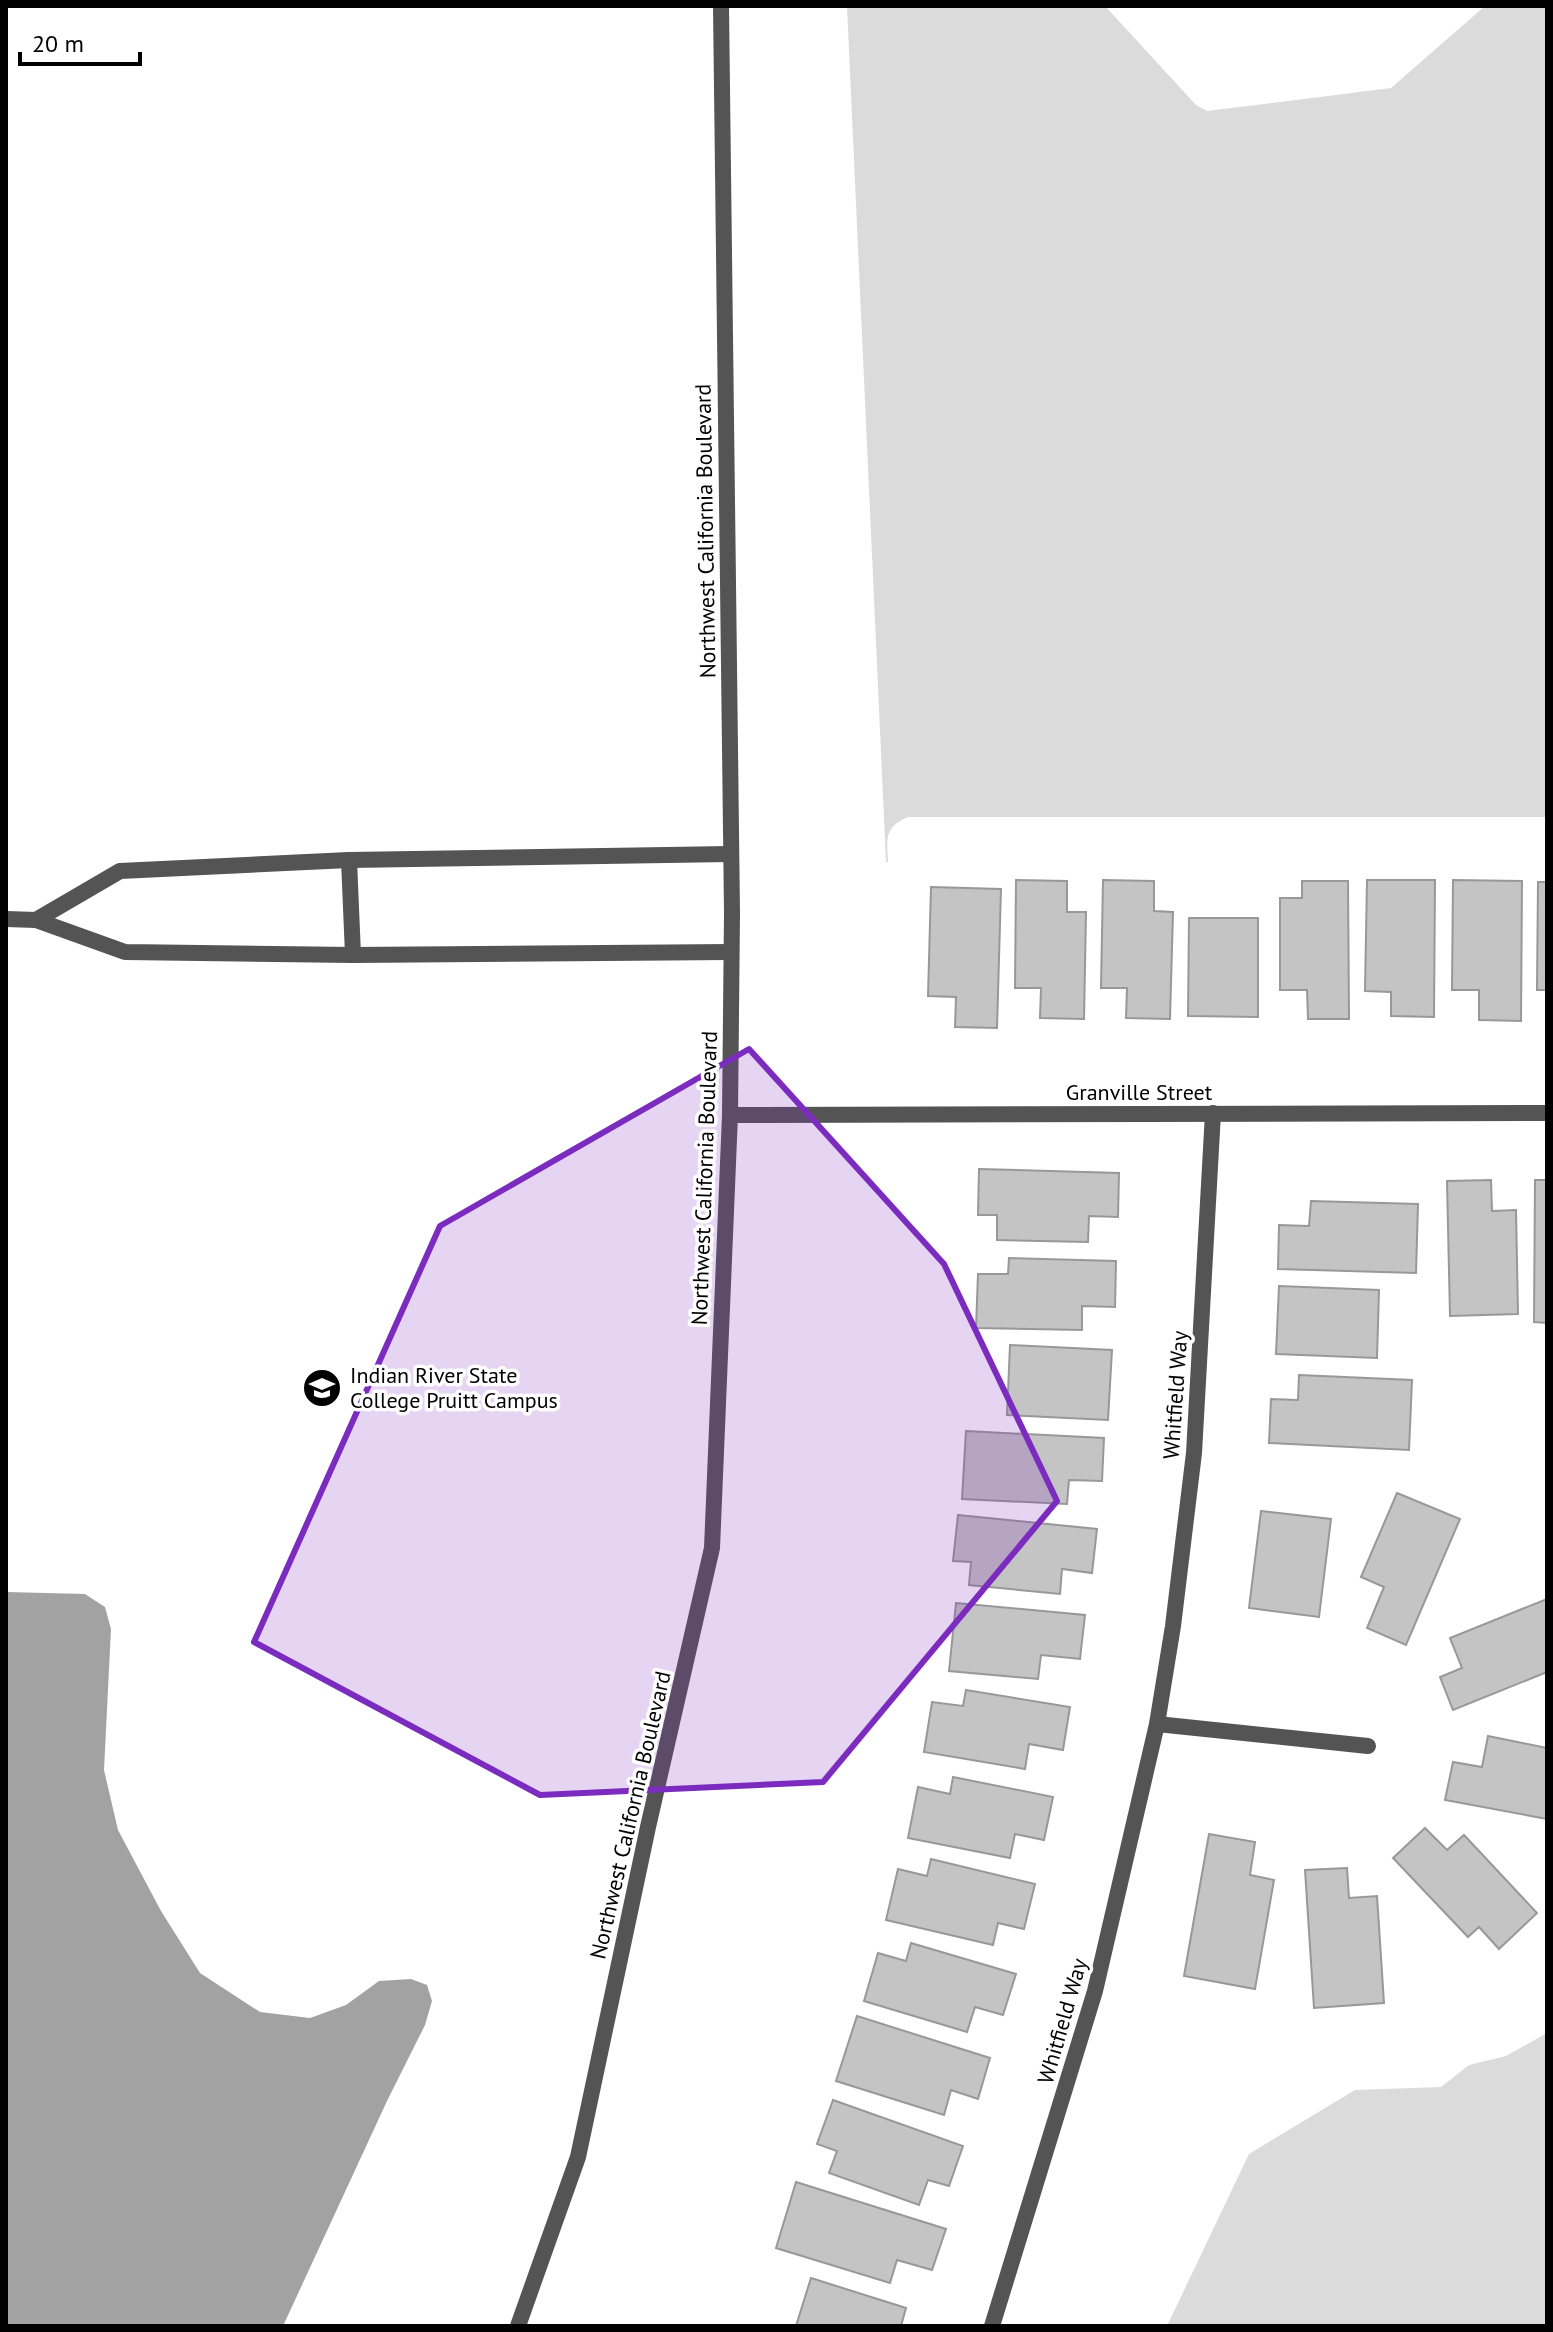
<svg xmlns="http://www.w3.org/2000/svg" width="1553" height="2332" font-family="'PT Sans',sans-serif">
<rect width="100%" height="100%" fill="#fff"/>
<g fill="#dbdbdb">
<path d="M847,6H1105L1196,105L1207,111L1391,88L1485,6H1547V817H908C884,827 887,839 888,862H886Z"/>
<path d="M1547,2033V2326H1167L1249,2154L1355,2090L1441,2087L1469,2065L1506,2056Z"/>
</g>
<path fill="#a2a2a2" d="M6,1592L85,1594L105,1607L111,1629L104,1770L118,1830L161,1911L200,1973L260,2012L310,2018L346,2005L379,1981L411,1979L427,1985L432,2001L425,2025L387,2101L283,2326H6Z"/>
<g fill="#c4c4c4" stroke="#989898" stroke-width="2">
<path d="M1016,880L1067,881V912H1086L1084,1019L1040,1018L1041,988H1015Z"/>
<path d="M1103,880L1154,881V911L1173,912L1170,1019L1126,1018L1127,988H1101Z"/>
<path d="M1367,880H1435L1434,1017L1391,1016V992L1365,991Z"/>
<path d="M1453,880L1522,881L1521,1021L1479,1020V990H1452Z"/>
<path d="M1302,881H1348L1349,1019H1308L1307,990H1280V898H1302Z"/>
<path d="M1538,882H1547V990H1537Z"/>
<path d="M931,887L1001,889L997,1028L955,1027L956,997L928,996Z"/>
<path d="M1189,918H1258V1017L1188,1016Z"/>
<path d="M979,1169L1119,1173L1118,1217L1089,1216L1088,1242L997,1240V1215H978Z"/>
<path d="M1491,1180L1492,1211L1516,1210L1518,1314L1450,1316L1447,1181Z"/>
<path d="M1535,1180H1547V1323L1534,1322Z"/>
<path d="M1311,1201L1418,1204L1416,1273L1278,1269L1279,1225L1309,1226Z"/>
<path d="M1009,1258L1116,1261L1115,1307L1082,1306V1330L976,1328L978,1274H1008Z"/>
<path d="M1279,1286L1379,1290L1377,1358L1276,1354Z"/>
<path d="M1010,1345L1112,1350L1108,1420L1007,1415Z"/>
<path d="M1299,1375L1412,1380L1409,1450L1269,1443L1271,1399L1298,1400Z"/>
<path d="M966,1431L1104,1438L1102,1481L1069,1480L1067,1504L962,1499Z"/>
<path d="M1397,1493L1460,1519L1406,1645L1367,1628L1384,1587L1361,1577Z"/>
<path d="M1261,1511L1331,1519L1319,1617L1249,1608Z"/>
<path d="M958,1515L1097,1529L1092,1573L1062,1569L1060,1594L969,1585L971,1562L953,1561Z"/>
<path d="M1547,1599V1672L1453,1710L1440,1677L1462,1668L1450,1638Z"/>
<path d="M956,1603L1085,1615L1080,1659L1041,1655L1038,1679L949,1671Z"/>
<path d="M966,1690L1070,1707L1063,1750L1029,1744L1025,1769L924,1752L932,1702L963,1706Z"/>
<path d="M1488,1736L1547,1748V1819L1445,1800L1453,1762L1482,1767Z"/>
<path d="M953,1777L1053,1797L1044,1840L1015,1834L1010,1858L908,1838L918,1787L950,1794Z"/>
<path d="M1425,1828L1447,1850L1464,1835L1537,1913L1499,1949L1479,1927L1468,1937L1393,1858Z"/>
<path d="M1209,1834L1255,1842L1250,1875L1274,1880L1255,1989L1184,1976Z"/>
<path d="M931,1859L1035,1884L1024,1929L998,1923L993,1945L886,1920L898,1869L927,1876Z"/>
<path d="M1347,1868L1349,1898L1377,1896L1384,2003L1314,2008L1305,1870Z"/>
<path d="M911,1943L1016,1974L1003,2015L975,2007L967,2032L864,2001L878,1953L906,1961Z"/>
<path d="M857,2016L990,2058L978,2099L951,2090L944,2115L836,2081Z"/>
<path d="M833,2100L963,2146L949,2186L928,2180L919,2205L829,2173L837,2151L817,2144Z"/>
<path d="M796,2182L946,2229L932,2270L897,2260L890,2283L776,2248Z"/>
<path d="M811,2278L906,2308L901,2326H796Z"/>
</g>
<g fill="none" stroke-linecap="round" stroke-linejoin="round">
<g stroke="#545454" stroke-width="16">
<path d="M349,860L353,955"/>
<path d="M6,919L36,920L125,952L353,955L731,952"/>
<path d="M36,920L120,871L349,860L730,854"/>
</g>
<g stroke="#545454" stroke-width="16">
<path d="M730,1115L1547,1113"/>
<path d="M1157,1724L1368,1746"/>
<path d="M992,2326L1095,1991L1157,1724L1173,1626L1194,1453L1213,1113"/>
</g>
<path stroke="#545454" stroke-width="16" d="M518,2326L578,2157L648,1827L712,1548L730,1115L732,913L721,6"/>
</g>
<path fill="#7b2cbf" fill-opacity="0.2" stroke="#7b2cbf" stroke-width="6" stroke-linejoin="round" d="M749,1049L944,1264L1057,1501L823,1782L540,1795L254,1642L440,1226Z"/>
<defs>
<g id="university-disc" transform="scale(2)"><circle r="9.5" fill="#000" stroke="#fff"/><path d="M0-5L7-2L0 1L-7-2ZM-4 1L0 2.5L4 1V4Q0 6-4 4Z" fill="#fff"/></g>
</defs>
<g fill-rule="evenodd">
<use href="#university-disc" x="322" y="1388"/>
</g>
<g text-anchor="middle" stroke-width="7" stroke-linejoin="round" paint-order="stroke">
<g font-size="22" fill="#000" stroke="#fff">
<text transform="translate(705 531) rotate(-91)" y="8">Northwest California Boulevard</text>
<text x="1139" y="1100">Granville Street</text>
<text transform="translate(704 1178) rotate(-88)" y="8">Northwest California Boulevard</text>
<text transform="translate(1175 1395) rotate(-86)" y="8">Whitfield Way</text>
<text transform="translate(630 1815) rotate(-77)" y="8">Northwest California Boulevard</text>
<text transform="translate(1062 2021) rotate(-74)" y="8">Whitfield Way</text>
</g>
<g font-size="22" fill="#000" stroke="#fff" text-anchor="start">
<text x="350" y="1383">Indian River State<tspan x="350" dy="25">College Pruitt Campus</tspan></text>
</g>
</g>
<rect width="1553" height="2332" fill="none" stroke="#000000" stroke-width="16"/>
<path d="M20 52v12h120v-12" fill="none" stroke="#000000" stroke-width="4"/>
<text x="32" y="52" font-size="24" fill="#000000" stroke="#ffffff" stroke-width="6" paint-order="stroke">20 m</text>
</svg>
